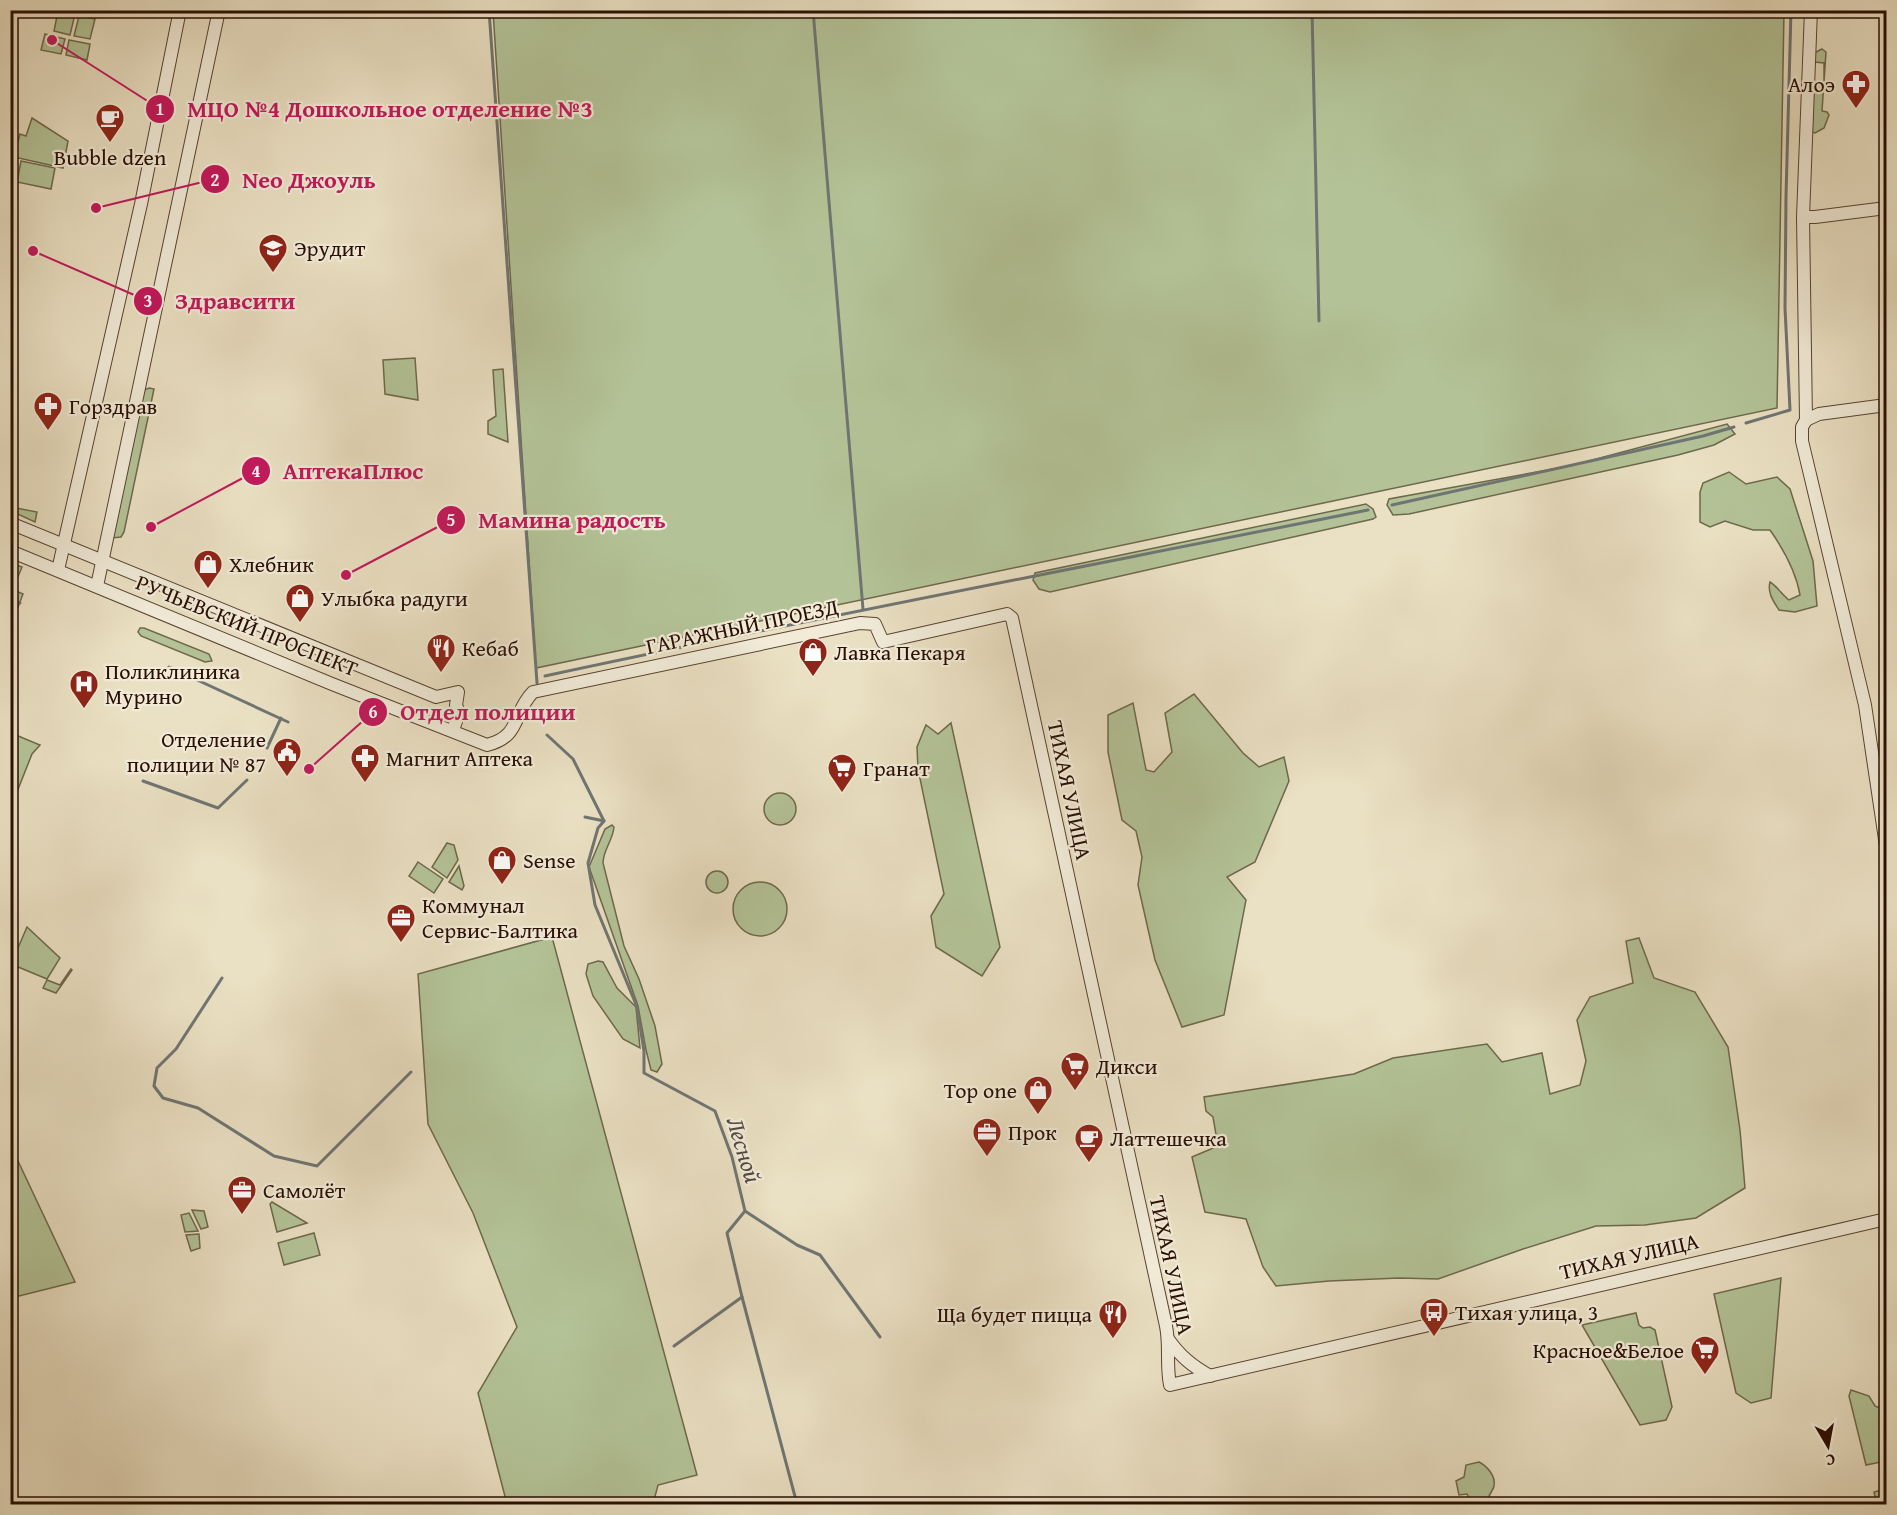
<svg xmlns="http://www.w3.org/2000/svg" width="1897" height="1515" font-family="'Gentium Book Plus',serif">
<rect width="100%" height="100%" fill="#eae0c3"/>
<filter id="stains"><feTurbulence type="fractalNoise" baseFrequency=".00333" numOctaves="4"/><feColorMatrix values="0 0 0 0 .2 0 0 0 0 .09 0 0 0 0 .02 0 0 0 .5 -.17"/></filter>
<radialGradient id="worn" r=".72"><stop offset=".6" stop-color="#630" stop-opacity="0"/><stop offset="1" stop-color="#630" stop-opacity=".3"/></radialGradient>
<g fill="#b3c397" stroke="#6e684c" stroke-width="1.5">
<path d="M58,11L75,14L70,35L54,31Z"/>
<path d="M493,11H1784L1777,408L536,668Z"/>
<path d="M79,16L95,19L90,39L74,36Z"/>
<path d="M45,34L65,39L61,54L41,50Z"/>
<path d="M69,40L90,44L87,60L66,55Z"/>
<path d="M1822,49L1826,52L1822,111L1827,112L1829,115L1824,128L1815,133L1812,132L1813,87L1816,85L1824,84V63L1815,62L1813,58L1816,52Z"/>
<path d="M32,118L68,141L63,168L14,157L20,134L26,136Z"/>
<path d="M21,161L55,168L51,189L17,182Z"/>
<path d="M415,358L418,400L385,394L383,360Z"/>
<path d="M503,369L508,442L488,434V421L496,416L493,370Z"/>
<path d="M149,388L154,389L124,532L121,537L112,538L144,390Z"/>
<path d="M1727,424L1735,434L1714,445L1678,455L1409,514L1393,515L1387,505L1389,499L1570,466Z"/>
<path d="M1729,472L1746,484L1777,477L1790,489L1813,561L1817,606L1795,612L1779,610C1774,602 1767,593 1770,582C1778,587 1782,595 1789,600L1800,595C1796,571 1784,550 1770,530H1753L1725,521L1710,527L1700,522V492L1703,483Z"/>
<path d="M11,504L16,508L37,512L35,522L11,511Z"/>
<path d="M1366,504L1373,509L1376,517L1373,519L1050,592L1039,589L1033,580L1035,573Z"/>
<path d="M10,563L22,567L15,584L11,582Z"/>
<path d="M11,589L23,594L11,626Z"/>
<path d="M140,628H144L209,654L212,661L205,662L141,636L138,632Z"/>
<path d="M1194,694L1243,753L1259,767L1284,757L1289,781L1255,862L1227,877L1246,900L1224,1015L1182,1027L1155,960L1138,885L1142,857L1136,831L1122,820L1108,752V715L1133,703L1146,770L1154,772L1172,752L1165,713Z"/>
<path d="M951,723L1000,947L982,976L936,947L931,916L944,894L918,769L917,747L926,725L938,734Z"/>
<path d="M11,733L40,745L32,754L11,807Z"/>
<circle cx="780" cy="809" r="16"/>
<path d="M612,825L614,827C613,840 603,850 603,863L624,946L639,979L655,1026L662,1064L657,1072L651,1070L646,1050L638,1006L589,867L605,829Z"/>
<path d="M447,843L454,845L458,860L447,878L432,867Z"/>
<path d="M418,862L443,879L434,893L409,876Z"/>
<path d="M459,866L464,886L462,890L449,882Z"/>
<circle cx="717" cy="882" r="11"/>
<circle cx="760" cy="909" r="27"/>
<path d="M27,927L60,958L47,979L11,964Z"/>
<path d="M552,937L697,1475L658,1485L653,1504H507L478,1393L517,1327L473,1213L428,1124L418,974Z"/>
<path d="M1639,938L1654,978L1695,992L1728,1047L1740,1130L1745,1188L1696,1218L1645,1225L1596,1226L1523,1249L1438,1279L1399,1278L1329,1281L1276,1286L1263,1267L1246,1219L1205,1212L1192,1157L1218,1146L1213,1117L1206,1111L1204,1097L1354,1074L1393,1058L1487,1044L1502,1062L1542,1053L1550,1094L1580,1085L1586,1061L1577,1020L1590,997L1633,983L1626,941Z"/>
<path d="M598,961L603,962L617,988L636,1007L640,1048L623,1039L593,996L586,974L588,964Z"/>
<path d="M71,969L72,970L56,993L43,988L47,980L60,985Z"/>
<path d="M10,1144L75,1282L11,1298H10Z"/>
<path d="M272,1202L307,1223L277,1232L270,1204Z"/>
<path d="M192,1210L204,1211L208,1227L201,1229Z"/>
<path d="M189,1213L198,1231L185,1232L181,1215Z"/>
<path d="M314,1233L320,1255L284,1265L278,1243Z"/>
<path d="M199,1234L200,1248L191,1251L186,1235Z"/>
<path d="M1781,1278L1771,1398L1751,1403L1736,1393L1714,1294Z"/>
<path d="M1636,1313L1639,1325L1643,1328L1650,1327L1655,1330L1672,1407L1666,1420L1640,1425L1582,1325Z"/>
<path d="M1851,1390L1869,1396L1875,1406L1886,1411V1419L1884,1420L1886,1432V1461L1866,1465L1849,1396Z"/>
<path d="M1479,1462C1487,1466 1496,1476 1494,1486C1493,1491 1489,1494 1488,1499L1471,1502L1467,1494L1459,1495L1456,1481L1464,1477L1466,1465Z"/>
<path d="M1886,1489V1504H1877L1874,1492Z"/>
</g>
<g fill="none" stroke-linecap="round" stroke-linejoin="round">
<g stroke="#6f7573" stroke-width="3">
<path d="M489,10L537,683"/>
<path d="M813,10L863,609"/>
<path d="M1312,10L1319,321"/>
<path d="M1746,423L1790,410L1785,308L1786,196L1791,10"/>
<path d="M1392,505L1703,436L1734,427"/>
<path d="M10,609L14,601L20,603"/>
<path d="M169,667L288,722"/>
<path d="M545,676C819,617 1093,565 1368,510"/>
<path d="M547,735L573,759L604,821L598,828L588,863L595,905L637,1007L644,1051V1073L715,1111L732,1157L745,1211L797,1245L820,1255L880,1337"/>
<path d="M267,748L281,718"/>
<path d="M143,781L218,808L247,780"/>
<path d="M585,817L604,821"/>
<path d="M222,978L176,1049L157,1068L154,1086L163,1098L198,1108L274,1156L317,1166L411,1072"/>
<path d="M745,1211L727,1233L742,1297L797,1504"/>
<path d="M674,1346L742,1297"/>
</g>
<g stroke="#594232" stroke-width="14">
<g id="minor">
<path d="M1803,217H1815L1886,208"/>
<path d="M1806,420L1802,427V441L1865,705L1886,846"/>
<path d="M1806,420L1803,217L1811,10"/>
<path d="M1806,420L1819,414L1886,405"/>
<path d="M10,523L436,697L458,692L456,705L459,713L453,730"/>
<path d="M10,551L332,684L487,745C522,736 512,713 533,692L860,623L875,624L883,642L1007,614L1012,618L1166,1326C1170,1346 1166,1365 1170,1385L1886,1219"/>
<path d="M58,570L141,204L180,10"/>
<path d="M97,586L219,10"/>
<path d="M1168,1339C1180,1356 1192,1366 1210,1376"/>
</g>
</g>
<use href="#minor" stroke="#f1ebd8" stroke-width="12"/>
</g>
<defs>
<g id="pharmacy-pin" transform="scale(1.5)"><path d="M0 17L-7.5 6A9.5 9.5 0 1 1 7.5 6Z" fill="#8f2418" stroke="#f1ebd8"/><path d="M-2-6h4v4h4v4h-4v4h-4v-4h-4v-4h4Z" fill="#fff"/></g>
<g id="cafe-pin" transform="scale(1.5)"><path d="M0 17L-7.5 6A9.5 9.5 0 1 1 7.5 6Z" fill="#8f2418" stroke="#f1ebd8"/><path d="M-5.5-4.5H6V0H3Q3 3.5 0 3.5H-2.5Q-5.5 3.5-5.5 0ZM3-3.2v2h1.7v-2ZM-6 4.5H4V6H-6Z" fill="#fff"/></g>
<g id="school-pin" transform="scale(1.5)"><path d="M0 17L-7.5 6A9.5 9.5 0 1 1 7.5 6Z" fill="#8f2418" stroke="#f1ebd8"/><path d="M0-5L7-2L0 1L-7-2ZM-4 1L0 2.5L4 1V4Q0 6-4 4Z" fill="#fff"/></g>
<g id="shop-pin" transform="scale(1.5)"><path d="M0 17L-7.5 6A9.5 9.5 0 1 1 7.5 6Z" fill="#8f2418" stroke="#f1ebd8"/><path d="M-5-2.5h2.3a2.7 3.5 0 0 1 5.4 0H5L5.5 6h-11ZM-1.5-2.5h3a1.5 2.3 0 0 0-3 0Z" fill="#fff"/></g>
<g id="restaurant-pin" transform="scale(1.5)"><path d="M0 17L-7.5 6A9.5 9.5 0 1 1 7.5 6Z" fill="#8f2418" stroke="#f1ebd8"/><path d="M-5-6h1v4h1v-4h1v4h1v-4h1v5L-1.5 .5V6h-2V.5L-5-1ZM5-6V6H3V1.5H1.5Q1.5-4 5-6Z" fill="#fff"/></g>
<g id="hospital-pin" transform="scale(1.5)"><path d="M0 17L-7.5 6A9.5 9.5 0 1 1 7.5 6Z" fill="#8f2418" stroke="#f1ebd8"/><path d="M-5-5h3v3.5h4V-5h3V5h-3V1.5h-4V5h-3Z" fill="#fff"/></g>
<g id="civic-pin" transform="scale(1.5)"><path d="M0 17L-7.5 6A9.5 9.5 0 1 1 7.5 6Z" fill="#8f2418" stroke="#f1ebd8"/><path d="M-.6-6.5H3V-4.5H.6V-3L4-1V1h2V6H-6V1h2V-1L-.6-3ZM-1.2 2.5V6h2.4V2.5Z" fill="#fff"/></g>
<g id="supermarket-pin" transform="scale(1.5)"><path d="M0 17L-7.5 6A9.5 9.5 0 1 1 7.5 6Z" fill="#8f2418" stroke="#f1ebd8"/><path d="M-6-5.5h2.5l.6 2H6L4.5 2H-2.5L-4.4-4H-6ZM-1.5 3.2a1.3 1.3 0 1 0 .1 0ZM3 3.2a1.3 1.3 0 1 0 .1 0Z" fill="#fff"/></g>
<g id="office-pin" transform="scale(1.5)"><path d="M0 17L-7.5 6A9.5 9.5 0 1 1 7.5 6Z" fill="#8f2418" stroke="#f1ebd8"/><path d="M-6-3h4V-5.5h4V-3h4V5H-6ZM-1-4.5V-3h2v-1.5ZM-6 0V1H6V0Z" fill="#fff"/></g>
<g id="bus-pin" transform="scale(1.5)"><path d="M0 17L-7.5 6A9.5 9.5 0 1 1 7.5 6Z" fill="#8f2418" stroke="#f1ebd8"/><path d="M-5-6H5V4H4V6H2V4H-2V6H-4V4H-5ZM-3.5-4V0h7V-4ZM-3.5 1.2v1.5H-2V1.2ZM2 1.2v1.5H3.5V1.2Z" fill="#fff"/></g>
</defs>
<g fill-rule="evenodd">
<use href="#pharmacy-pin" x="1856" y="84"/>
<use href="#cafe-pin" x="110" y="118"/>
<use href="#school-pin" x="273" y="248"/>
<use href="#pharmacy-pin" x="48" y="406"/>
<use href="#shop-pin" x="208" y="564"/>
<use href="#shop-pin" x="300" y="598"/>
<use href="#restaurant-pin" x="441" y="648"/>
<use href="#shop-pin" x="813" y="652"/>
<use href="#hospital-pin" x="84" y="684"/>
<use href="#civic-pin" x="287" y="752"/>
<use href="#pharmacy-pin" x="365" y="758"/>
<use href="#supermarket-pin" x="842" y="768"/>
<use href="#shop-pin" x="502" y="860"/>
<use href="#office-pin" x="401" y="918"/>
<use href="#supermarket-pin" x="1075" y="1066"/>
<use href="#shop-pin" x="1038" y="1090"/>
<use href="#office-pin" x="987" y="1132"/>
<use href="#cafe-pin" x="1089" y="1138"/>
<use href="#office-pin" x="242" y="1190"/>
<use href="#bus-pin" x="1434" y="1312"/>
<use href="#restaurant-pin" x="1113" y="1314"/>
<use href="#supermarket-pin" x="1705" y="1350"/>
</g>
<g text-anchor="middle" stroke-width="4.5" stroke-linejoin="round" paint-order="stroke">
<g font-size="22" fill="#290e02" stroke="#f1ebd8" text-anchor="start">
<text x="1835" y="92" text-anchor="end">Алоэ</text>
<text x="110" y="165" text-anchor="middle">Bubble dzen</text>
<text x="294" y="256">Эрудит</text>
<text x="69" y="414">Горздрав</text>
<text x="229" y="572">Хлебник</text>
<text x="321" y="606">Улыбка радуги</text>
<text x="462" y="656">Кебаб</text>
<text x="834" y="660">Лавка Пекаря</text>
<text x="105" y="679">Поликлиника<tspan x="105" dy="25">Мурино</tspan></text>
<text x="266" y="747" text-anchor="end">Отделение<tspan x="266" dy="25">полиции № 87</tspan></text>
<text x="386" y="766">Магнит Аптека</text>
<text x="863" y="776">Гранат</text>
<text x="523" y="868">Sense</text>
<text x="422" y="913">Коммунал<tspan x="422" dy="25">Сервис-Балтика</tspan></text>
<text x="1096" y="1074">Дикси</text>
<text x="1017" y="1098" text-anchor="end">Top one</text>
<text x="1008" y="1140">Прок</text>
<text x="1110" y="1146">Латтешечка</text>
<text x="263" y="1198">Самолёт</text>
<text x="1455" y="1320">Тихая улица, 3</text>
<text x="1092" y="1322" text-anchor="end">Ща будет пицца</text>
<text x="1684" y="1358" text-anchor="end">Красное&amp;Белое</text>
</g>
<g font-size="22" fill="#290e02" stroke="#f1ebd8">
<text transform="translate(247 625) rotate(22)" y="8">РУЧЬЕВСКИЙ ПРОСПЕКТ</text>
<text transform="translate(742 626) rotate(-12)" y="8">ГАРАЖНЫЙ ПРОЕЗД</text>
<text transform="translate(1070 790) rotate(78)" y="8">ТИХАЯ УЛИЦА</text>
<text transform="translate(1629 1256) rotate(-13)" y="8">ТИХАЯ УЛИЦА</text>
<text transform="translate(1172 1265) rotate(78)" y="8">ТИХАЯ УЛИЦА</text>
</g>
<g font-size="24" font-style="italic" fill="#524a44" stroke="#f1ebd8">
<text transform="translate(744 1150) rotate(73)" y="8">Лесной</text>
</g>
</g>
<path fill="none" stroke="#c2185b" stroke-width="2" d="M52 40L160 109M96 208L215 179M33 251L148 301M151 527L256 471M346 575L451 520M309 769L373 712"/>
<g fill="#c2185b" stroke="#f1ebd8" stroke-width="2">
<circle cx="52" cy="40" r="6"/>
<circle cx="96" cy="208" r="6"/>
<circle cx="33" cy="251" r="6"/>
<circle cx="151" cy="527" r="6"/>
<circle cx="346" cy="575" r="6"/>
<circle cx="309" cy="769" r="6"/>
<circle cx="160" cy="109" r="15"/>
<circle cx="215" cy="179" r="15"/>
<circle cx="148" cy="301" r="15"/>
<circle cx="256" cy="471" r="15"/>
<circle cx="451" cy="520" r="15"/>
<circle cx="373" cy="712" r="15"/>
</g>
<g font-size="18" text-anchor="middle" font-weight="bold" fill="#fff">
<text x="160" y="115">1</text>
<text x="215" y="186">2</text>
<text x="148" y="307">3</text>
<text x="256" y="477">4</text>
<text x="451" y="526">5</text>
<text x="373" y="718">6</text>
</g>
<g font-size="24" text-anchor="middle" font-weight="bold" fill="#c2185b" stroke="#f1ebd8" stroke-width="4.5" stroke-linejoin="round" paint-order="stroke">
<text x="390" y="117">МЦО №4 Дошкольное отделение №3</text>
<text x="309" y="188">Neo Джоуль</text>
<text x="235" y="309">Здравсити</text>
<text x="353" y="479">АптекаПлюс</text>
<text x="572" y="528">Мамина радость</text>
<text x="488" y="720">Отдел полиции</text>
</g>
<rect width="1897" height="1515" fill="none" stroke="#eae0c3" stroke-width="36"/>
<rect x="12" y="12" width="1873" height="1491" fill="none" stroke="#290e02" stroke-width="3"/>
<rect x="18" y="18" width="1861" height="1479" fill="none" stroke="#290e02" stroke-width="1.5"/>
<g transform="translate(1828 1446) rotate(170)" stroke="#f1ebd8" stroke-width="4.5" paint-order="stroke">
<path d="M0-4.5L10 22L0 15L-10 22Z" fill="#290e02"/>
<text y="-9" font-size="16" font-weight="bold" text-anchor="middle" fill="#290e02">С</text>
</g>
<rect width="100%" height="100%" filter="url(#stains)"/>
<rect width="100%" height="100%" fill="url(#worn)"/>
</svg>
